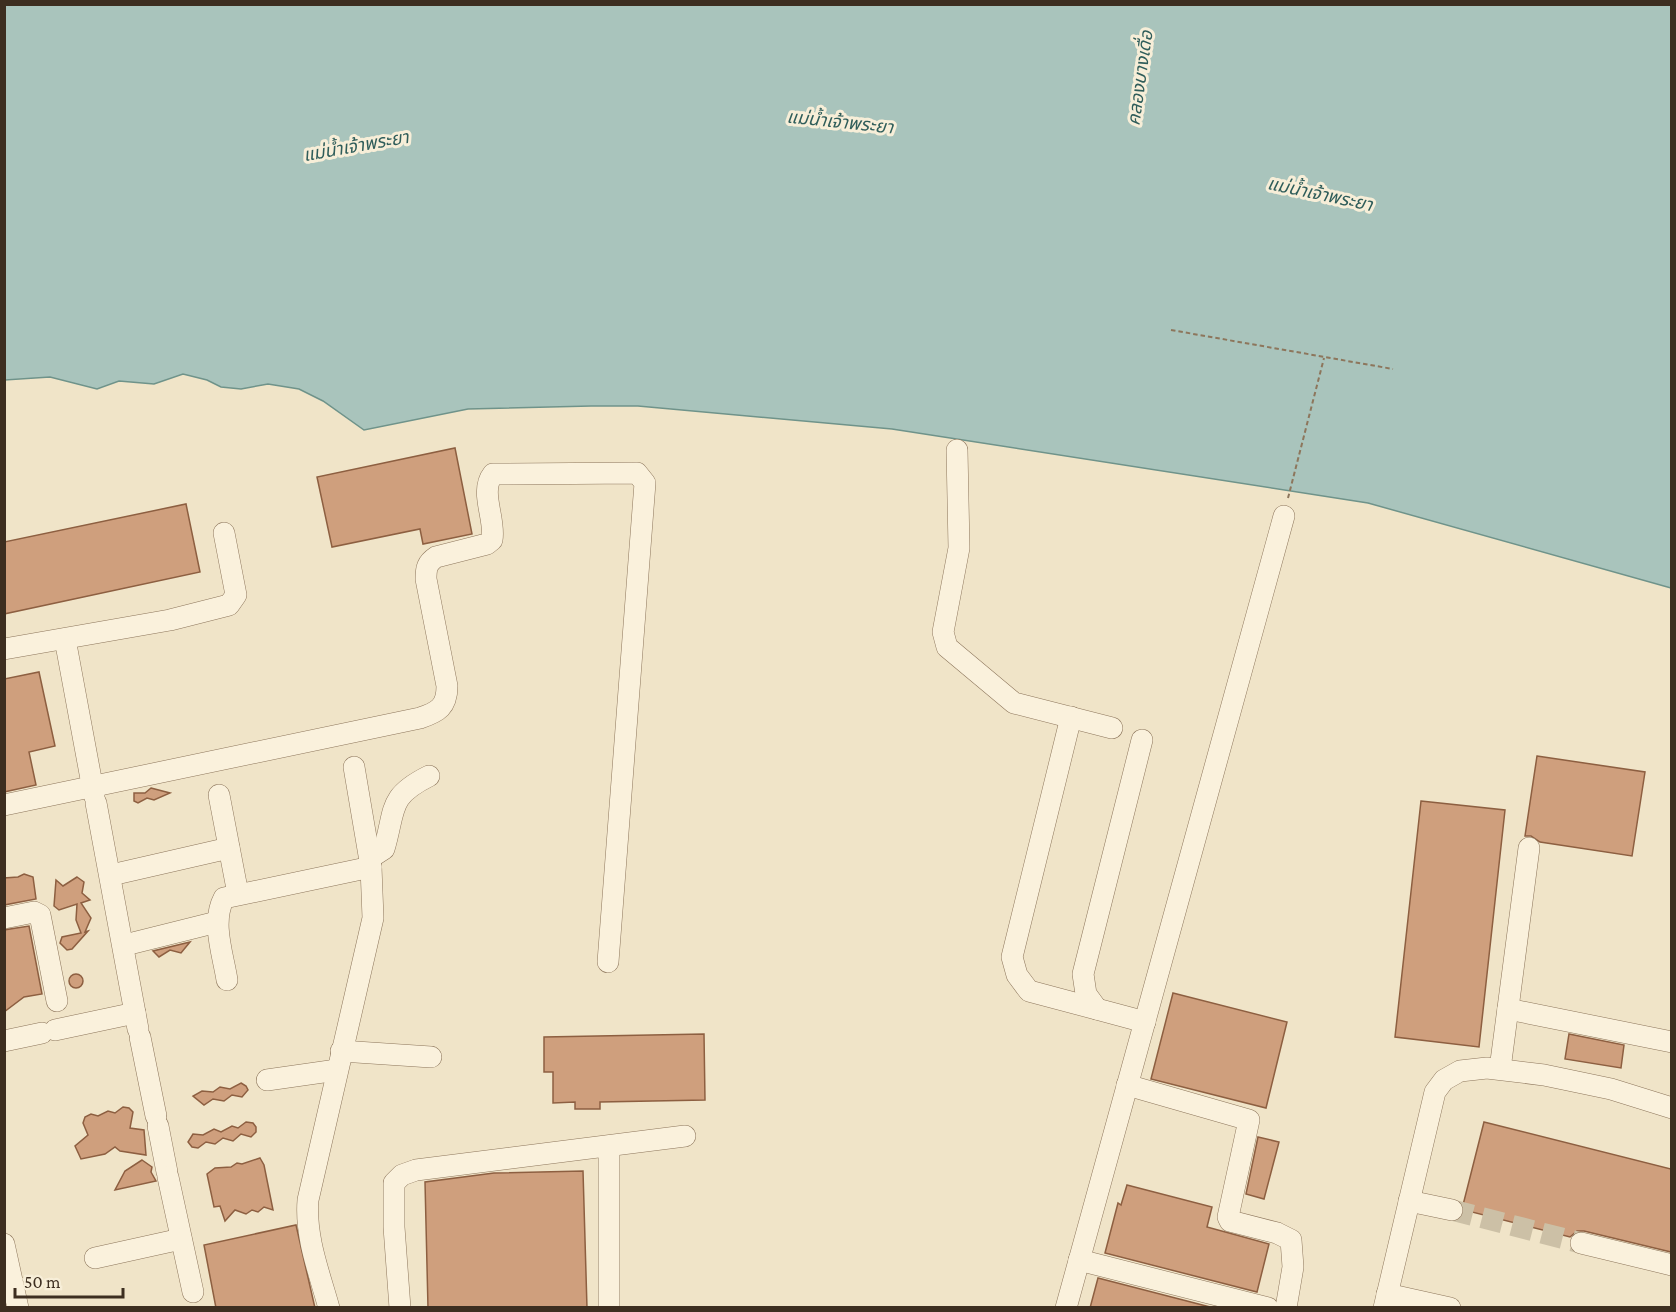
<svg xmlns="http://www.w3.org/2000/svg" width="1676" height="1312" font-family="'Crimson Pro','Noto Sans Thai',serif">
<rect width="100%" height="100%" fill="#f0e4c8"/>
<path fill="#a9c4bc" stroke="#6f938a" stroke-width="1.5" d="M4,5H1671V588L1368,503L892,429L638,406H591L468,409L364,430L323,401L299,389L268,384L241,389L221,387L207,380L183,374L154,384L119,381L97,389L50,377L5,380Z"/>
<g fill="#cf9f7d" stroke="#8d5f41" stroke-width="1.5">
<path d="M455,448L472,534L423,544L420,529L332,547L317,477Z"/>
<path d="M186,504L200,572L4,614V542Z"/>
<path d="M39,672L55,746L29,752L36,785L4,792V679Z"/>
<path d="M1537,756L1645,772L1632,856L1540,842L1531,836H1525Z"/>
<path d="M151,788L170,793L154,800L147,798L138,803L134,801V793H145Z"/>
<path d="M1421,801L1505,810L1479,1047L1395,1037Z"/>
<path d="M24,874L33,877L36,899L4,905V878L18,877Z"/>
<path d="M77,877L84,882L82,893L90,900L81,903L91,918L85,932L88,931L72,949L67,950L60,943L62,937L81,933L76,920L77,904L59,910L54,906L56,880L63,886Z"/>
<path d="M29,926L42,994L24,997L4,1012V930Z"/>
<path d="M190,942L181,953L170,950L159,957L153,951Z"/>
<circle cx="76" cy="981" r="7"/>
<path d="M1173,993L1287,1022L1266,1108L1151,1079Z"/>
<path d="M704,1034L705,1100L600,1102V1109H575V1102L553,1103V1072H544V1037Z"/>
<path d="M1569,1034L1624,1045L1621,1068L1565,1059Z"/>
<path d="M241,1083L246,1086L248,1090L242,1097L232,1095L224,1101L213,1099L204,1105L193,1096L202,1091L213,1092L220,1087L230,1089Z"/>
<path d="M123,1107L129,1108L133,1112L130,1128L144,1130L146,1155L120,1151L115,1147L105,1154L81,1159L75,1146L88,1135L83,1123L85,1117L91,1114L98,1116L108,1111L115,1113Z"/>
<path d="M246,1122L253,1123L256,1127V1132L251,1137L241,1134L233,1141L223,1138L215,1144L206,1142L198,1148L192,1147L188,1142L193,1134L203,1135L214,1129L221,1132L232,1126L238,1128Z"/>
<path d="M1484,1122L1671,1169V1252L1584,1231H1577L1570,1237L1464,1210L1463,1205Z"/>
<path d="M1258,1137L1279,1142L1264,1199L1246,1194Z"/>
<path d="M260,1158L264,1165L273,1210L264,1207L258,1212L252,1210L246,1214L235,1210L225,1221L220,1206L214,1207L207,1174L215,1168L231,1167L237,1163L242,1164Z"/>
<path d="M142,1160L152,1167L151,1172L156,1181L115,1190L125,1171Z"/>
<path d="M583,1171L587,1308H428L425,1182L494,1173Z"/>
<path d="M1127,1185L1212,1207L1207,1227L1269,1244L1257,1292L1105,1253L1118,1203L1121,1205Z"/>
<path d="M296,1225L315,1308H216L204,1245Z"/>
<path d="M1098,1278L1214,1308H1090Z"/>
</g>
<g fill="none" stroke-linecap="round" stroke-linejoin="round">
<path stroke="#ccc0a6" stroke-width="21" stroke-dasharray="21 10" stroke-linecap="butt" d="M1452,1210L1581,1243"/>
<g stroke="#8d765c" stroke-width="22">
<g id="minor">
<path d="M957,450L959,548L943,632L947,647L1014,703L1112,728"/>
<path d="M65,639L94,795"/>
<path d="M4,649L170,620L229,605L236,595L224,533"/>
<path d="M1071,717L1012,957L1017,975L1029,991L1145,1022"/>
<path d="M219,795L238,894"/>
<path d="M96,803L138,1029"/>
<path d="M4,805L420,718C438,712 447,707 447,686L426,579C426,568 427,563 436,557L487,544L492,540C496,519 479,492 493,474L637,473L645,483L608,962"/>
<path d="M370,858L384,849C396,809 387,797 429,776"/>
<path d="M120,873L229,848"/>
<path d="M4,918L34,912L40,915L57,1001"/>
<path d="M133,943L217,922"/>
<path d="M227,980C223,954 211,922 224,898L371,867"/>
<path d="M1097,1009L1086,994L1083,974L1142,740"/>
<path d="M1508,1009L1672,1042"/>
<path d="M55,1030L135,1013"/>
<path d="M140,1037L156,1116"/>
<path d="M4,1041L42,1033"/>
<path d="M341,1051L431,1057"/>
<path d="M1500,1069L1529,848"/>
<path d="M267,1080L337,1070"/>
<path d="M1127,1085L1249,1120L1228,1217L1230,1221L1277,1233L1291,1240L1293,1267L1286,1308"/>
<path d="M158,1126L167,1172"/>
<path d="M168,1177L193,1292"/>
<path d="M1409,1201L1452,1210"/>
<path d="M1581,1243L1672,1265"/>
<path d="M4,1244L18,1308"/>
<path d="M95,1258L181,1239"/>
<path d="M1079,1260L1268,1308"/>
<path d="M1387,1294L1450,1308"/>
<path d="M329,1308C319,1272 305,1237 308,1200L373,918L371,867L354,767"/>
<path d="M400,1308L394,1227V1183L402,1175L416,1170L685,1136"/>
<path d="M609,1308V1146"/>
<path d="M1066,1308L1284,516"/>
<path d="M1384,1308L1435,1092L1444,1080L1460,1071L1487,1068L1544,1075L1611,1089L1672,1108"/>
</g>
</g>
<g stroke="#8d765c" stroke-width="2" stroke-dasharray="4.5 3" stroke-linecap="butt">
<path d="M1171,330L1393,369"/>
<path d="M1288,498L1324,358"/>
</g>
<use href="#minor" stroke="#faf1dc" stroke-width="21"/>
</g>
<g text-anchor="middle" stroke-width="6" stroke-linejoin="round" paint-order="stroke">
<g font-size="18" font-style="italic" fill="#2f5d5a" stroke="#f7eed8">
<text transform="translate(1140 78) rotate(-82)" y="6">คลองบางเดื่อ</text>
<text transform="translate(840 122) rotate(6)" y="6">แม่น้ำเจ้าพระยา</text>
<text transform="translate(356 146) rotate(-10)" y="6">แม่น้ำเจ้าพระยา</text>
<text transform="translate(1320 194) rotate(12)" y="6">แม่น้ำเจ้าพระยา</text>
</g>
</g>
<rect width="1676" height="1312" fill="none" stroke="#3d2e20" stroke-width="12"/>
<path d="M15 1288v9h108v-9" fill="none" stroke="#3d2e20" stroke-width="3"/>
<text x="24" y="1288" font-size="18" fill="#3d2e20" stroke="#f7eed8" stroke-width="4.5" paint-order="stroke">50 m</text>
</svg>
